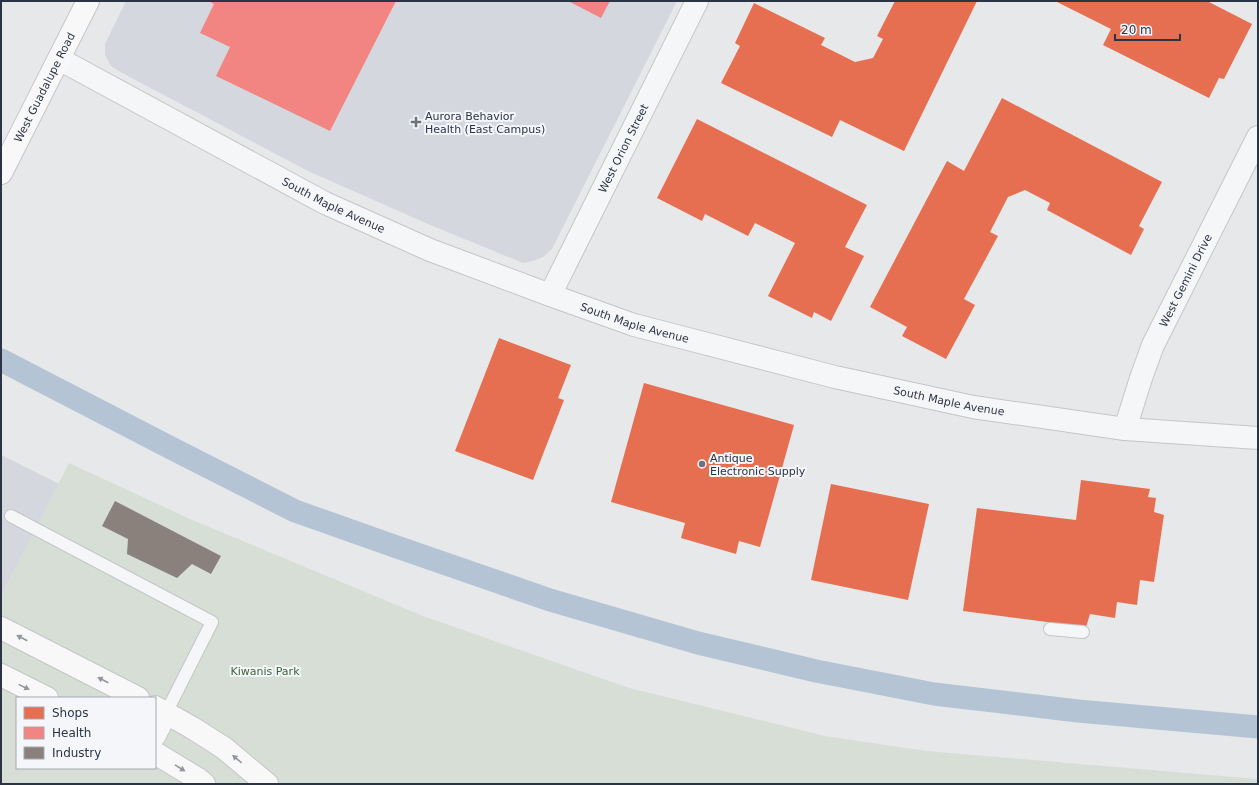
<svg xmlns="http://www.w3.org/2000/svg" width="1259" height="785" font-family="'DejaVu Sans',sans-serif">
<rect width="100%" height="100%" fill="#e6e8ea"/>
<g fill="#d4d7dd">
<path d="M126,1H677L552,249L543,257L533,261L523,263L428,224L308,171L124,74L111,66L105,55V44Z"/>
<path d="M1,455L59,484L1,596Z"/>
</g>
<path fill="#d6ded6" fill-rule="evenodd" d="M69,463L190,519L423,616L629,688L825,736L926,751L1258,779V784H1V596ZM17,698H155V768H17Z"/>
<g fill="#e76f51">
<path d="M895,1H977L904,151L840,120L832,137L721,83L740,46L735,43L754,3L825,38L821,45L855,62L873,58L883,39L877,36Z"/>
<path d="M1055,1H1207L1252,24L1224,79L1219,78L1209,98L1103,45L1111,29Z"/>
<path d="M1002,98L1162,182L1139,226L1144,229L1131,255L1047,210L1050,203L1025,190L1008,197L990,232L998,236L964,299L975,305L946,359L902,336L907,327L870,307L947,161L964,171Z"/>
<path d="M697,119L867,205L845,247L864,256L831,321L814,312L812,318L768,296L795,243L755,223L748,236L705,214L702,221L657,198Z"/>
<path d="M499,338L571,365L558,398L564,400L533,480L455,451Z"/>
<path d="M644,383L794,425L760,547L739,541L736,554L681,538L685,523L611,502Z"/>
<path d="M1081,480L1150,489L1148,497L1156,498L1154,512L1164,515L1154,582L1140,580L1137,605L1117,602L1115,618L1090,614L1086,627L963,611L977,508L1076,520Z"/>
<path d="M831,484L929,504L908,600L811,580Z"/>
</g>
<g fill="#f28482">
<path d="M209,1H396L330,131L216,76L230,47L200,33L214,4Z"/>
<path d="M568,1H610L601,18Z"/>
</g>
<path fill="#8a817c" d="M115,501L221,556L211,574L192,564L177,578L127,554L128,539L102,526Z"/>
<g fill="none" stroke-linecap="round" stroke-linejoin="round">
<path stroke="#b4c4d5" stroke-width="23" d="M1,360L173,449L295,511L394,546L550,600L698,643L816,671L934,694L1078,711L1258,727"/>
<g stroke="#c4c6c8" stroke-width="14">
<g id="lane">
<path d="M11,516L212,622L166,713"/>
<path d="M1050,629L1083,632"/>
</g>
</g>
<g stroke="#c4c6c8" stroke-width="24">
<g id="street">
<path id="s1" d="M59,59L325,203L430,250L550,295L634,325L835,377L973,407L1125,429L1258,438"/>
<path id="s2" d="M550,295L697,1"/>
<path id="s3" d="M1125,429L1141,378L1153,345L1258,137"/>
</g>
</g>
<g stroke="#c4c6c8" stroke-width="24">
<g id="secondary">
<path id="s4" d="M1,173L88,1"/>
<path d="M1,628L138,698"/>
<path d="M1,675L47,698"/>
<path d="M155,707L191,727L224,748L267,784"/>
<path d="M155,735L166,713"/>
<path d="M155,753L198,779L204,784"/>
</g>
</g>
<use href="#lane" stroke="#f5f6f7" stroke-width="12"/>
<use href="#street" stroke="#f5f6f7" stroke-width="22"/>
<use href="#secondary" stroke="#f8f8f8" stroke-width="22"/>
</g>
<defs><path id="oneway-solid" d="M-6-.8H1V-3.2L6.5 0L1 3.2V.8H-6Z"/></defs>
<g fill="#92969e">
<use href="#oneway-solid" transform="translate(22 638) rotate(-153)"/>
<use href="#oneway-solid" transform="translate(103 680) rotate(-153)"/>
<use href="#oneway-solid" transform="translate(24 687) rotate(26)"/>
<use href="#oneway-solid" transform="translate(237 759) rotate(-140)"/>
<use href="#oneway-solid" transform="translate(180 768) rotate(32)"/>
</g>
<g fill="#6c737f" stroke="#f4f6f9" stroke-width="1.5">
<path d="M414 116h4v4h4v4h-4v4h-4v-4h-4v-4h4z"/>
<circle cx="702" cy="464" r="4"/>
</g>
<g text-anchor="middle" stroke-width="4" stroke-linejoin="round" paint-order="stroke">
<g font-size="11" fill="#2b3445" stroke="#f4f6f9">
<text dy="4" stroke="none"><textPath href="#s4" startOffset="96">West Guadalupe Road</textPath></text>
<text dy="4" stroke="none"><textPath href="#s2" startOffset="164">West Orion Street</textPath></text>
<text dy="4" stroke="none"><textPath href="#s1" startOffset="311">South Maple Avenue</textPath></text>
<text dy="4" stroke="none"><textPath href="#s3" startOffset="161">West Gemini Drive</textPath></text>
<text dy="4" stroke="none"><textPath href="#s1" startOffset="635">South Maple Avenue</textPath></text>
<text dy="4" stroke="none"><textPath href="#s1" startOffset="959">South Maple Avenue</textPath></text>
</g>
<g font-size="11" fill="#2b3445" stroke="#f4f6f9" text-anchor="start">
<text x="425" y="120">Aurora Behavior<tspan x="425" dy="13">Health (East Campus)</tspan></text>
<text x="710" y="462">Antique<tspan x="710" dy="13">Electronic Supply</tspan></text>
</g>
<g font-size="11" fill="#3f6138" stroke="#f4f6f9">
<text x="265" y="675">Kiwanis Park</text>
</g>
</g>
<rect width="1259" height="785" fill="none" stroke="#2b3445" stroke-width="4"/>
<rect x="16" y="697" width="140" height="72" fill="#f4f6f9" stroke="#a4a8b1"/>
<rect x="24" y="707" width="20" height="12" fill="#e76f51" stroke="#a4a8b1"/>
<text x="52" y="717" font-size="12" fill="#2b3445">Shops</text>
<rect x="24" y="727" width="20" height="12" fill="#f28482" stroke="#a4a8b1"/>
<text x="52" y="737" font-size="12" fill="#2b3445">Health</text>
<rect x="24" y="747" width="20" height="12" fill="#8a817c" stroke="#a4a8b1"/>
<text x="52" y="757" font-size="12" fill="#2b3445">Industry</text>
<path d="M1115 34v6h65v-6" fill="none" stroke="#2b3445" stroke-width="2"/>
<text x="1121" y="34" font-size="12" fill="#2b3445" stroke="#f4f6f9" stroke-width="3" paint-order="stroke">20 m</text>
</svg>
